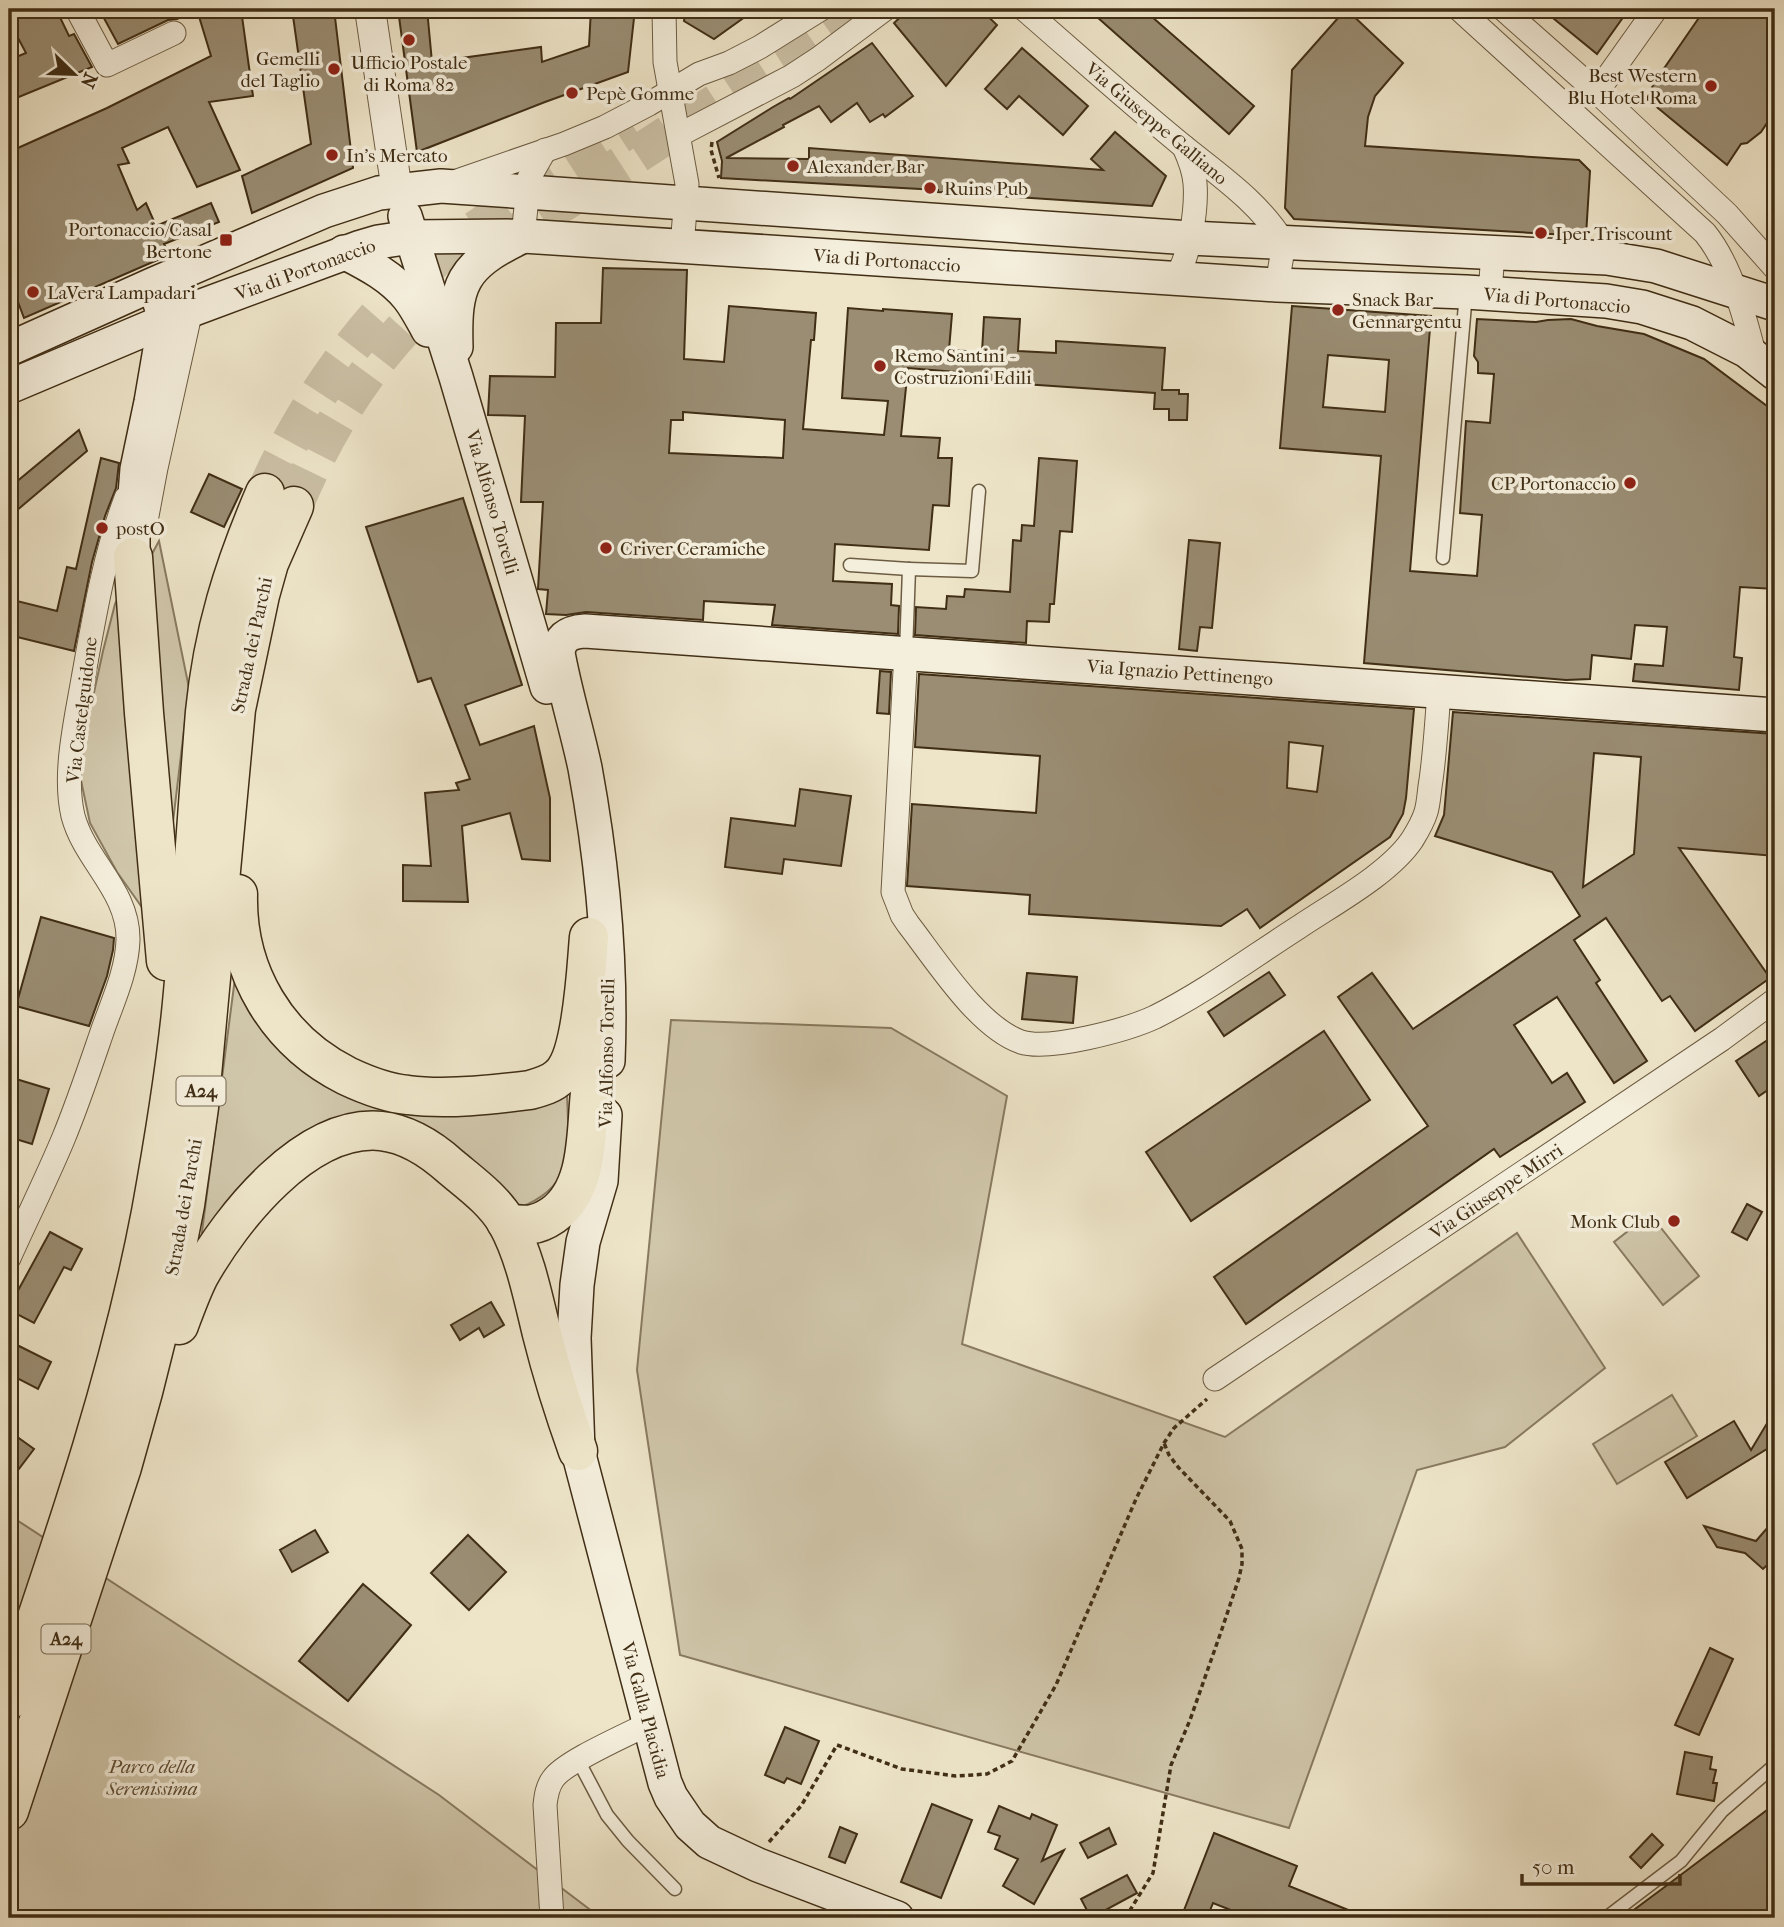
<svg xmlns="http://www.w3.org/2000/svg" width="1784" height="1927" font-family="'IM FELL French Canon',serif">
<rect width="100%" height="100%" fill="#eee5c9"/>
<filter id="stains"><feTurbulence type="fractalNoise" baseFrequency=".00286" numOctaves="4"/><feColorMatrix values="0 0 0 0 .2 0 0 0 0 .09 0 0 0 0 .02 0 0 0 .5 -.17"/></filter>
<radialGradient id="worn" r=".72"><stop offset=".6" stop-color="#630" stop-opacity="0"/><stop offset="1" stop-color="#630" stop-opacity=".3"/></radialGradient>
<g fill="#d0c6aa" stroke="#887a60" stroke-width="2">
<path d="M159,541L189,688L170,847L146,565Z"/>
<path d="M124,585L146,913L117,872L90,823L79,771L86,729L103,651L115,604Z"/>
<path d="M235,978L310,1072L567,1092C568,1145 579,1185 519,1208L373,1118L200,1247Z"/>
<path d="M671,1020L891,1028L1007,1096L962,1344L1225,1437L1517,1233L1605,1368L1505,1447L1417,1470L1289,1828L680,1655L637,1370Z"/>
<path d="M1650,1214L1699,1276L1663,1305L1614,1242Z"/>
<path d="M1672,1395L1697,1436L1617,1484L1593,1444Z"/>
<path d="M9,1515L439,1795L601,1918H9Z"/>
</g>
<g fill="#9a8d73" stroke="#402e15" stroke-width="2" fill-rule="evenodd">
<path d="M9,9H56L69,36L74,34L92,67L9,101V60L26,53L9,21Z"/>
<path d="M99,9H241L253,96L209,102L240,170L197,187L168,127L122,148L129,163L118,165L137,210L146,203L156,226L211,203L219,222L164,244L169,255L24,318L9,278V152L107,108L211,56L197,10L177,19L168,20L118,44Z"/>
<path d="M292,9H334L353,168L252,213L242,176L311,144Z"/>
<path d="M398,9H427L432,62L541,47L542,62L589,46L591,9H635L628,72L545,102L417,152Z"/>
<path d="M686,9H756L714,39L684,21Z"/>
<path d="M909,9H980L997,25L946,86L894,23Z"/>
<path d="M1088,9H1143L1254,106L1229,134Z"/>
<path d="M1346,9L1403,63L1375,96L1368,117L1365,146L1579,160L1590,171L1586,236L1294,219L1285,208L1292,70Z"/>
<path d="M1559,9H1629L1597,54L1553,18Z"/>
<path d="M1705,9H1775V77L1767,89L1775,95V111L1761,132L1747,143L1741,144L1727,165L1647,99L1654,83Z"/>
<path d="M872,43L913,96L885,117L883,114L870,122L857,103L831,122L819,106L783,125L784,127L726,158L809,159V148L1103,170L1091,159L1115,132L1166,176L1152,206L938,192V190L721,178L722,161L717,142L773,107L789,98L790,99Z"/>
<path d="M1022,48L1088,106L1063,135L1019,96L1007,109L985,89Z"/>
<path d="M603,268L687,270L684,359L724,362L729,306L816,313L814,340H811L803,429L884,435L888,401L842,398L848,308L883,311V309L952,314L949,350L982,352L984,317L1020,319L1018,351L1056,353V341L1165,348L1162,390H1179V394H1188L1187,420H1169V409H1154L1155,393L980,381V374L908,368L901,436L940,438L938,458H952L949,506L933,505L929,550L835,544L833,581L892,584L891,605L899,606L898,634L772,625L775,605L704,601L703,620L586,612L566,615L546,614L548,590L538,589L543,502H521L525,416L488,415L490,376L555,377L556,323H601ZM683,412L785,420L783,458L669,453L671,420H683Z"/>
<path d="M1292,306L1431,316L1410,571L1477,576L1482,515L1460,513L1466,421L1490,423L1494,374L1478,373V362L1474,356L1477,319L1536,322L1548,320L1571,319L1597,326L1644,334L1704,359L1775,412V589L1740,587L1734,657L1742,658L1739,690L1633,681L1635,664L1663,666L1667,627L1635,625L1631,659L1592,655L1590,679L1566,680L1364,663L1381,456L1280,448ZM1328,355L1389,360L1385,412L1323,407Z"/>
<path d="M79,430L87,451L9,517V488Z"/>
<path d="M101,458L119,463L116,488L105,516L92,562L74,651L9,635V599L57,611L67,567L76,569Z"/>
<path d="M1039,458L1077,461L1072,532L1060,531L1054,604H1050L1049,622L1027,621L1026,643L915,635L916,607L946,609L947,596L964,597L965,589L1010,592L1013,540L1021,541L1022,525L1034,526Z"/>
<path d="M209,474L242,489L224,527L191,512Z"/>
<path d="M463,498L522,685L465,705L480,745L534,726L550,798V861L522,859L510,813L462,826L468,902L403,901V865L431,866L425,793L459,790L456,783L470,779L431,678L418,682L366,527Z"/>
<path d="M1189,540L1220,543L1212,628L1200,627L1197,651L1179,649Z"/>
<path d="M880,671L891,672L889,714L877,713Z"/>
<path d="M919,674L1414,709L1406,798L1403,814L1390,837L1260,928L1247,909L1221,926L1029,914L1030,895L907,886L912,804L1036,813L1040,756L915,747ZM1289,742L1323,746L1317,792L1287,788Z"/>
<path d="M1453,712L1775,734V856L1679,848L1770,978L1695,1031L1670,996L1662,1001L1606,918L1574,940L1600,980L1596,983L1647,1061L1614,1083L1557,997L1514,1025L1552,1083L1567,1073L1585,1102L1500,1157L1494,1149L1246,1324L1214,1277L1428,1126L1338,997L1372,973L1413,1029L1580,916L1552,872L1435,836L1444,815ZM1594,753L1641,757L1634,854L1583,887Z"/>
<path d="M800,789L851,796L841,866L784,859L782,874L725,867L731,818L795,826Z"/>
<path d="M41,917L114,938L113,950L107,976L89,1026L16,1006Z"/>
<path d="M1269,972L1285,995L1224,1036L1208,1012Z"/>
<path d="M1027,973L1077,977L1073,1023L1022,1019Z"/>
<path d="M1324,1031L1370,1100L1191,1221L1146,1152Z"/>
<path d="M1775,1035V1085L1759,1096L1736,1061Z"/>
<path d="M16,1079L49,1089L32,1144L9,1137V1101Z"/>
<path d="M1747,1204L1762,1212L1747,1240L1732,1232Z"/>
<path d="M50,1232L82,1249L71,1270L64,1267L34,1323L9,1310V1307Z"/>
<path d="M491,1302L504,1325L484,1337L479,1328L460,1340L451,1325Z"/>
<path d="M19,1346L51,1362L38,1389L9,1374V1367Z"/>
<path d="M1775,1410V1444L1687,1498L1665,1462L1734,1421L1751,1450Z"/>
<path d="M9,1431L34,1449L9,1482Z"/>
<path d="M1775,1519V1572L1767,1565L1763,1569L1745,1553L1717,1547L1704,1526L1756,1541Z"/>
<path d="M315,1530L328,1552L292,1572L280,1550Z"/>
<path d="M468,1535L506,1572L469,1610L431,1573Z"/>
<path d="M363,1584L411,1625L348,1701L299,1661Z"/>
<path d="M1710,1648L1733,1659L1699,1735L1675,1725Z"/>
<path d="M785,1727L819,1741L801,1784L787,1778L784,1783L765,1775Z"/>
<path d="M1685,1752L1712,1757L1710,1769L1716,1770L1713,1783H1717L1714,1801L1677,1794Z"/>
<path d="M932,1804L972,1820L941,1898L901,1882Z"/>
<path d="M1775,1804V1918H1623L1670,1883Z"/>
<path d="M999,1806L1030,1819L1032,1814L1057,1825L1042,1861L1064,1850L1034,1904L1003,1886L1018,1859L995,1849L1000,1836L988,1832Z"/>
<path d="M840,1827L857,1834L845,1863L829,1857Z"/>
<path d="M1109,1828L1116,1844L1088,1858L1080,1843Z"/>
<path d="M1214,1833L1297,1866L1289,1886L1368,1918H1251L1213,1903L1207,1918H1181Z"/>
<path d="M1652,1834L1663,1845L1641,1868L1630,1857Z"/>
<path d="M1127,1875L1137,1893L1091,1918L1081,1899Z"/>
</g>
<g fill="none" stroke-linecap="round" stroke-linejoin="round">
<g stroke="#cbc0a5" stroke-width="38" stroke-dasharray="38 19" stroke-linecap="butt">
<path d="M494,248L792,53L855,9"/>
<path d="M265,493C302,410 360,324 430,264C456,242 484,224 512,205C552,178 593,152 633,126"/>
<path d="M294,506C329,422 376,349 445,288"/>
</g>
<g stroke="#6c5c42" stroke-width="15">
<g id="service">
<path d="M1443,558L1466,293"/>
<path d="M850,565L909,569"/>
<path d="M906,652L909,569L972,571L979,491"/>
<path d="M578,1760L607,1815L628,1841L675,1889"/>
<path d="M1606,1918L1681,1861L1722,1811L1775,1765"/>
</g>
</g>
<g stroke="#6c5c42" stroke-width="25">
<g id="minor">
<path d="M77,9L107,65L174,33"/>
<path d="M664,9L665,62L687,184L682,247"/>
<path d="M1024,9C1077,55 1129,102 1183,146C1220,176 1259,202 1284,243L1277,285"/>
<path d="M1459,9L1705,233C1731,265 1745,317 1755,357"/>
<path d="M1503,9L1597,92L1727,214L1775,268"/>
<path d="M1597,92L1656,9"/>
<path d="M679,135L792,76L818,59L885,9"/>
<path d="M451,183L564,144L605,127L649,104L699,74L729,63L760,47L821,9"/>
<path d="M523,236L529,178L545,150"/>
<path d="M1175,278C1190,258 1197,208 1195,183C1194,171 1189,158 1184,147"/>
<path d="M1490,294L1493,252"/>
<path d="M147,516L156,468L191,310"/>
<path d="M906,652L893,892L902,915L908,924C936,960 978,1027 1021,1042C1049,1051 1127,1030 1155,1017C1205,992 1252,957 1299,927C1333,904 1389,874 1412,840C1417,832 1423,822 1426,812C1429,802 1429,791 1431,780C1435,751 1437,721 1439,691"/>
<path d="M9,1258C27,1218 47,1178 64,1137C78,1103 90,1067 102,1032C112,1003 127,972 128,940C129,891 85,861 73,816C63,774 76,720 83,679C94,618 104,556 126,498"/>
<path d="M1215,1379L1722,1039L1775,1000"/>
<path d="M552,1918L545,1805C546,1796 547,1787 553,1779C564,1762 627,1735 648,1724"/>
</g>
</g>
<g stroke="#6c5c42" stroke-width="32">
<path id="tertiary" d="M370,9L397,191"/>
</g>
<g stroke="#402e15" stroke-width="36">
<g id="secondary">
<path d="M405,216L456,377L547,687"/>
<path d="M344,252C367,264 391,276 408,297C416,307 422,319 428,330"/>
<path d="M456,347C454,284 462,266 519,238"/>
<path d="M9,349L154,284L324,211L379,193L441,186L1190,238L1607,258L1656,266L1775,304"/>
<path d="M9,387L191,310L361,247L378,242L411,237L523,236L1277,285L1466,292L1606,301L1642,307L1692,323L1747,351L1775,373"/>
<path d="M133,557V520L137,469L151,402L165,320L160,303"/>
<path d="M608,1061C612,961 603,866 585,768C577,730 565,692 558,653C560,637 569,632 585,631L1775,715"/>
<path d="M605,1115L601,1181L583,1242L577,1285L574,1338L578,1451L665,1783L671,1797L690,1825L709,1842L758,1865L897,1918"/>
</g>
</g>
<g stroke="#402e15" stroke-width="41">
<g id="motorway">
<path d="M133,557L144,713L166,961"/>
<path d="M238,894C236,972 277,1041 347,1076C366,1085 386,1093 408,1095C446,1100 492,1095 530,1090C541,1087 552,1084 560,1076C583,1055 586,970 589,937"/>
<path d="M506,1222C524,1227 537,1226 553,1215C587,1191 586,1141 589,1104C591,1079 594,1054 594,1028"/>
<path d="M179,1325C185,1309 191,1292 199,1276C232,1217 306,1124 381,1131C408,1134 431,1149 451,1167C470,1183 494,1200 507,1223C525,1256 533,1297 542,1334C552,1374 564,1412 578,1451"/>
<path d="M9,1700C64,1538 119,1380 151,1212C163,1146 174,1079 181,1013C191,913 197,812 205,712C213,631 233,568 265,493"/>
<path d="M9,1811L122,1467L143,1392L167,1296L185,1205L199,1107L236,709L260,595L269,563L294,506"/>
</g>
</g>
<g stroke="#402e15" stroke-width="3.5" stroke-dasharray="5 3.5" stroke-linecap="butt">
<path d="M712,142L711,150L719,178"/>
<path d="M769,1842L801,1806L837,1745L902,1769L956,1776L987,1774L1012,1761L1056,1685L1136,1499L1164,1443L1174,1428L1207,1399"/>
<path d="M1129,1918L1127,1915L1153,1873L1171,1765L1190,1720L1222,1629L1239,1578L1242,1564V1549L1230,1521L1178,1467L1169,1455L1164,1443"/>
</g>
<use href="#service" stroke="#f4eedc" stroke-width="12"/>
<use href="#minor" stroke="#f4eedc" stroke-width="23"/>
<use href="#tertiary" stroke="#f4eedc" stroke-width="30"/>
<use href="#secondary" stroke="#f4eedc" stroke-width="33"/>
<use href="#motorway" stroke="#eee5c9" stroke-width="38"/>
</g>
<g fill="#8f2418" stroke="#f4eedc" stroke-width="2.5">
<circle cx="409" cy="40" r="7"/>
<circle cx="334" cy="69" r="7"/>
<circle cx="1711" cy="86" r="7"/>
<circle cx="572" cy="93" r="7"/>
<circle cx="332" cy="155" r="7"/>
<circle cx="793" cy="166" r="7"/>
<circle cx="930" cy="188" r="7"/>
<circle cx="1541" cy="233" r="7"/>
<rect x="219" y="233" width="14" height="14" rx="3.5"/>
<circle cx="33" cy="292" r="7"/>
<circle cx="1338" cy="310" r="7"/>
<circle cx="880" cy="366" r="7"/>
<circle cx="1630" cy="483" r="7"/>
<circle cx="102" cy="528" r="7"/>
<circle cx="606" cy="548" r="7"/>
<circle cx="1674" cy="1221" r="7"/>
</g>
<g text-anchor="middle" stroke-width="7" stroke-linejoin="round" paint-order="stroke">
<g fill="#f4eedc" stroke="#766851" stroke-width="2">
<rect x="176.5" y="1076.5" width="49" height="29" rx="5"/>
<rect x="41.5" y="1624.5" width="49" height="29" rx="5"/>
</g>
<g font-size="18" font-weight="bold" fill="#402e15">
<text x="201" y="1097">A24</text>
<text x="66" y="1645">A24</text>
</g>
<g font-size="19" fill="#402e15" stroke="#f4eedc" text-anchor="start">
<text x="320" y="65" text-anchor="end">Gemelli<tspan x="320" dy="22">del Taglio</tspan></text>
<text x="409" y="69" text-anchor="middle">Ufficio Postale<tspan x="409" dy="22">di Roma 82</tspan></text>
<text x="1697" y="82" text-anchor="end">Best Western<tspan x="1697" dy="22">Blu Hotel Roma</tspan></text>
<text x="586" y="100">Pepè Gomme</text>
<text x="346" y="162">In's Mercato</text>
<text x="807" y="173">Alexander Bar</text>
<text x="944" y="195">Ruins Pub</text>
<text x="212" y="236" text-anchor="end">Portonaccio/Casal<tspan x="212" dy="22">Bertone</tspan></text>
<text x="1555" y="240">Iper Triscount</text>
<text x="47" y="299">LaVera Lampadari</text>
<text x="1352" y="306">Snack Bar<tspan x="1352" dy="22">Gennargentu</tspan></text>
<text x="894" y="362">Remo Santini -<tspan x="894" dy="22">Costruzioni Edili</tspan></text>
<text x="1616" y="490" text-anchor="end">CP Portonaccio</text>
<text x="116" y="535">postO</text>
<text x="620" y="555">Criver Ceramiche</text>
<text x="1660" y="1228" text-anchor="end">Monk Club</text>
</g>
<g font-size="19" fill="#402e15" stroke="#f4eedc">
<text transform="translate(1157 123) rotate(40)" y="7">Via Giuseppe Galliano</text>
<text transform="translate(887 260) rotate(4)" y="7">Via di Portonaccio</text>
<text transform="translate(305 269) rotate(-20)" y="7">Via di Portonaccio</text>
<text transform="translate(1557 300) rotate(5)" y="7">Via di Portonaccio</text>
<text transform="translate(493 502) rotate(74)" y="7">Via Alfonso Torelli</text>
<text transform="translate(251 645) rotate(-78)" y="7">Strada dei Parchi</text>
<text transform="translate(1180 672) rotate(4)" y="7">Via Ignazio Pettinengo</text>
<text transform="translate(81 710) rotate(-83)" y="7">Via Castelguidone</text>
<text transform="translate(606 1053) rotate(-89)" y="7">Via Alfonso Torelli</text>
<text transform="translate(1496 1191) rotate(-34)" y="7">Via Giuseppe Mirri</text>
<text transform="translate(183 1207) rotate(-80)" y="7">Strada dei Parchi</text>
<text transform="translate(646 1710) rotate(75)" y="7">Via Galla Placidia</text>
</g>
<g font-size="19" font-style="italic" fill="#5d4c33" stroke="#f4eedc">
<text x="152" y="1773">Parco della<tspan x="152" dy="22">Serenissima</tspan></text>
</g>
</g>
<rect width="1784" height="1927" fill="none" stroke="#eee5c9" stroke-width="35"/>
<rect x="10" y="10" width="1763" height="1906" fill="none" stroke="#402e15" stroke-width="3.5"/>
<rect x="18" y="18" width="1749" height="1892" fill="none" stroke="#402e15" stroke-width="2"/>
<g transform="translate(74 74) rotate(113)" stroke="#f4eedc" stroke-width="5" paint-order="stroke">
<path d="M0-5L12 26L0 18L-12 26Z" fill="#402e15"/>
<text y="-10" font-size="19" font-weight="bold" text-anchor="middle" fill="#402e15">N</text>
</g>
<path d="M1522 1874v10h158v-10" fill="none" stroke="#402e15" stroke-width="3.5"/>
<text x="1532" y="1874" font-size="21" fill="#402e15" stroke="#f4eedc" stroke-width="5" paint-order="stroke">50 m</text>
<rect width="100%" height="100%" filter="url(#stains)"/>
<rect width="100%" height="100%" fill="url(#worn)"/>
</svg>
